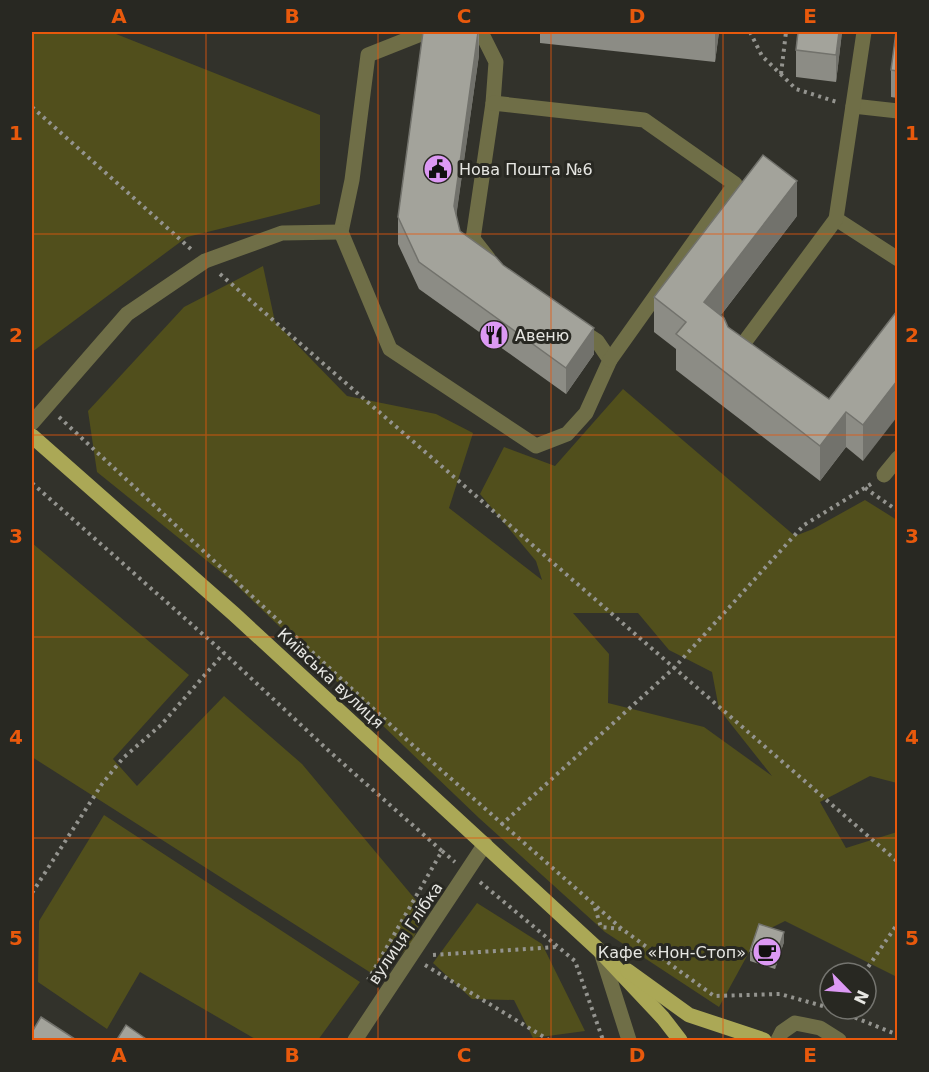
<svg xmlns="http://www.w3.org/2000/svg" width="929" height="1072" font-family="'DejaVu Sans',sans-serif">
<rect width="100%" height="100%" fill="#32322b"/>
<g fill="#514f1c" fill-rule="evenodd">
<path d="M32,32H111L320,115V204L187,237L32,352Z"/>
<path d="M263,266L275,322L347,396L436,414L473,433L449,508L542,580L536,561L480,494L504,447L555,466L623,389L795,536L813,529L865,500L897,520V783L870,776L820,802L846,848L897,832V977L785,921L759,934L719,1007L605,932L479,818L232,581L97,472L88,411L184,307ZM573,613H638L669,650L712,672L719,709L772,776L704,727L608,703L609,654Z"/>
<path d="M32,543L189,675L113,759L137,786L224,696L302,764L425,911L411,944L379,978L32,757Z"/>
<path d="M104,815L360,982L318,1040H257L140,972L107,1029L38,982L39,921Z"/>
<path d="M477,903L542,944L585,1031L533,1038L514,1000L472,999L433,963Z"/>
</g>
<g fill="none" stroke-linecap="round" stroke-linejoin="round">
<g stroke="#94948f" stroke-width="4" stroke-dasharray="3 4.5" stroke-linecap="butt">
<path d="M750,32L762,56L796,89L837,102"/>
<path d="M781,74L786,32"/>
<path d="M32,107L192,250"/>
<path d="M220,274L898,862"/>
<path d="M59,417L407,740L622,929L714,996L780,994L830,1008"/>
<path d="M32,483L224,653L330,752L442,851L368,980"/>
<path d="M865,488L898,511"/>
<path d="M501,825L674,668L804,525L871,484"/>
<path d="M442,851L455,862"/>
<path d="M480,882L575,961L603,1040"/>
<path d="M32,893L102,784L123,758L161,725L224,653"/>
<path d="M595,908L601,927L621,929"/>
<path d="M433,955L557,947"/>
<path d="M425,965L549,1040"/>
<path d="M864,973L898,923"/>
<path d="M834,1009L898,1035"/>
</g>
<g stroke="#6f6e47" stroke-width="15">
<path d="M426,32L368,55L352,180L341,232L390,349L536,446L567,434L586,413L610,360L597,341L577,328"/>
<path d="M481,32L496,62L493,103L473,239L488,258"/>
<path d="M493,103L644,120L735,184L610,360"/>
<path d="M853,106L898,111"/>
<path d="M836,219L898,259"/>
<path d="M735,355L836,219L864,32"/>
<path d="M32,423L127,314L205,261L282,233L341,232"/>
<path d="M884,475L898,458"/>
<path d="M601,952L629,1040"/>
<path d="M355,1040L485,844"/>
<path d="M778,1040L782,1032L795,1023L820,1028L839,1040"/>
</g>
<g stroke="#aba856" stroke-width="15">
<path d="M32,436L234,614L601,952L663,1018L680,1040"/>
<path d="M628,971L689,1015L764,1040"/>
</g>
</g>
<g fill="#8c8c85">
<path d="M479,32V55L456,216L460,231L503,265L594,354L566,394L419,289L398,244V217Z"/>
<path d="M540,32H719L715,62L540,43Z"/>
<path d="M798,32H842L836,82L796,77V50Z"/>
<path d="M897,32V98L891,97V70Z"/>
<path d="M797,216L721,315L728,327L829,399L897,311L863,461L846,447L820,481L676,370V349L654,332V297Z"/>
<path d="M784,942L775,969L750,961V951Z"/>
</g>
<g fill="#72726c">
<path d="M478,32L479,55L454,232V206Z"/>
<path d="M715,32H719L715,62Z"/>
<path d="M839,32H842L836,82V55Z"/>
<path d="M797,181V216L704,337V302Z"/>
<path d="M594,328V354L566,394V368Z"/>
<path d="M897,381V417L863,461V425Z"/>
<path d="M846,412V447L820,481V446Z"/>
<path d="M784,932V942L775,969V960Z"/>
</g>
<g fill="#a3a39b" stroke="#72726c" stroke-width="1.5">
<path d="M423,32H478L454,206L460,231L496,257L503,265L594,328L566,368L419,262L398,217Z"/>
<path d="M798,32H839L836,55L796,50Z"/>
<path d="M896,32H897V71L891,70Z"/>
<path d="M763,155L797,181L704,302L724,318L728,327L829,399L897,311V381L863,425L846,412L820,446L676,334L686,322L654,297Z"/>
<path d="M759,924L784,932L775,960L750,951Z"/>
<path d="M41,1017L78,1041H32V1032Z"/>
<path d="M126,1025L149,1041H116Z"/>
</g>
<path fill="none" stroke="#e8590c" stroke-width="1.5" stroke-opacity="0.55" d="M206,32V1040M378,32V1040M551,32V1040M723,32V1040M32,234H898M32,435H898M32,637H898M32,838H898"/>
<defs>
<g id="civic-disc" transform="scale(1.5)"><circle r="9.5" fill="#dc99f4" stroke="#282822"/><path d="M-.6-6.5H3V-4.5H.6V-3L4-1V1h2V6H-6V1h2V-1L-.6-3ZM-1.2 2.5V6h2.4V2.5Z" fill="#111"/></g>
<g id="restaurant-disc" transform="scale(1.5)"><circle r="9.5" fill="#dc99f4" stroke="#282822"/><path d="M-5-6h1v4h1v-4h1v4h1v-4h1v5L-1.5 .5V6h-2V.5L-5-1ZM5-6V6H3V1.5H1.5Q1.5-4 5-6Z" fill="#111"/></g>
<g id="cafe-disc" transform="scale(1.5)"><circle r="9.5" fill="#dc99f4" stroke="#282822"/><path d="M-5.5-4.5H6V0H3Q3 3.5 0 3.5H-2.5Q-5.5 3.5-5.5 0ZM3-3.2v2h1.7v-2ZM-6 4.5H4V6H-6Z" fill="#111"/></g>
</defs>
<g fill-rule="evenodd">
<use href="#civic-disc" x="438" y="169"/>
<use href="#restaurant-disc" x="494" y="335"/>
<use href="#cafe-disc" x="767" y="952"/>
</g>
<g text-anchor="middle" stroke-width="6" stroke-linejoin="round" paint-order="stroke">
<g font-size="16" fill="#e6e6e2" stroke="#282822" text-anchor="start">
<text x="459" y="175">Нова Пошта №6</text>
<text x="515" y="341">Авеню</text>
<text x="746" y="958" text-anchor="end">Кафе «Нон-Стоп»</text>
</g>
<g font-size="16" fill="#e6e6e2" stroke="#282822">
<text transform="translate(331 678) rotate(43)" y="6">Київська вулиця</text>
<text transform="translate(405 933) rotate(-56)" y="6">вулиця Глібка</text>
</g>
</g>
<rect width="929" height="1072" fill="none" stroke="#282822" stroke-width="66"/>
<g transform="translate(848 991) rotate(115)"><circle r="28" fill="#282822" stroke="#74746f" stroke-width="1.5"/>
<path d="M0-4.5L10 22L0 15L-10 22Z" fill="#dc99f4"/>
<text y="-9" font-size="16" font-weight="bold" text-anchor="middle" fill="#e6e6e2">N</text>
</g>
<rect x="33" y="33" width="863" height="1006" fill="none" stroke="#e8590c" stroke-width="2"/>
<g font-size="20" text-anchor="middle" font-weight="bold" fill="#e8590c">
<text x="119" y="23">A</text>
<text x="292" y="23">B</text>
<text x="464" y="23">C</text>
<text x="637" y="23">D</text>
<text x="810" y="23">E</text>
<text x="16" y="140">1</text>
<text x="912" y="140">1</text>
<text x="16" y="342">2</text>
<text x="912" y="342">2</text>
<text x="16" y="543">3</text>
<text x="912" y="543">3</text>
<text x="16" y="744">4</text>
<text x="912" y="744">4</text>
<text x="16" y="945">5</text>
<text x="912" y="945">5</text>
<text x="119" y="1062">A</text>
<text x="292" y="1062">B</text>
<text x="464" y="1062">C</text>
<text x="637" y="1062">D</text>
<text x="810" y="1062">E</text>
</g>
</svg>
